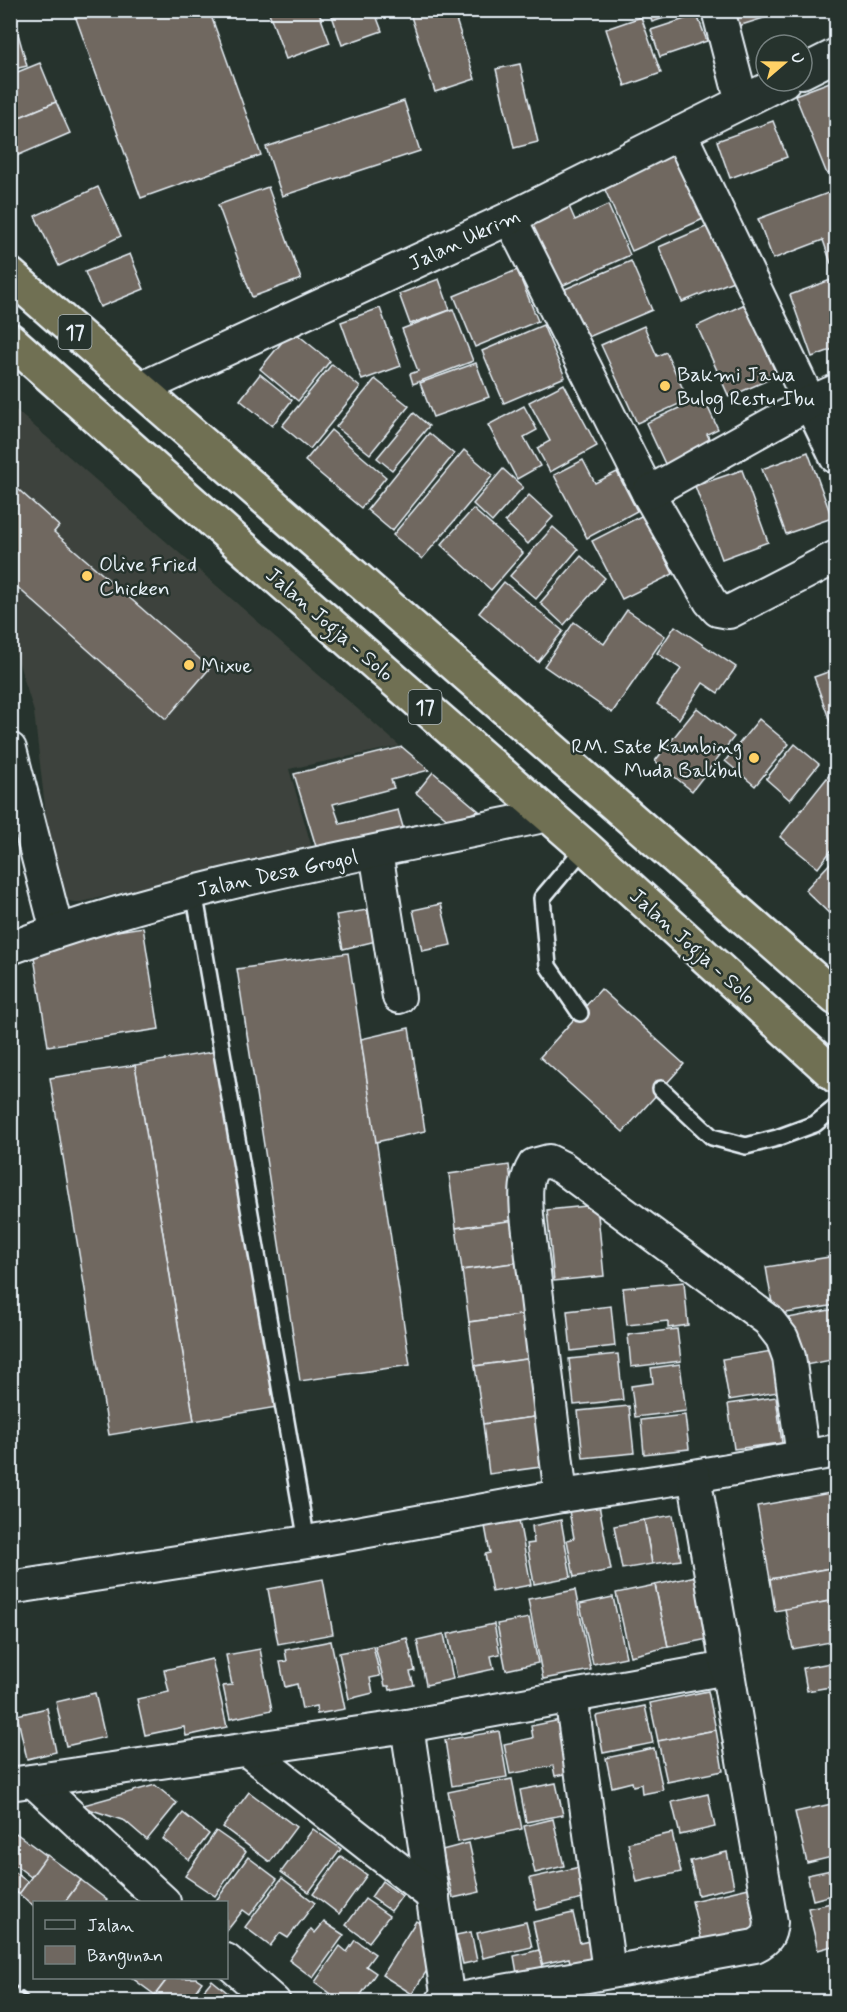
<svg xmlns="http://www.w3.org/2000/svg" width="847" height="2012" font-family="Mynerve,sans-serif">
<rect width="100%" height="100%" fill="#26332d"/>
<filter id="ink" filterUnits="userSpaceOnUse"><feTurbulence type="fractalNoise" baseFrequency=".0167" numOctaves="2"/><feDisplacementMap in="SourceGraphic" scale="12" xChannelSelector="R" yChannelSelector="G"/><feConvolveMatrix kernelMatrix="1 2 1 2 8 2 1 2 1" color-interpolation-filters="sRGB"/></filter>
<g filter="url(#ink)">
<path fill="#3c433c" d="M10,405L400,746L289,769L312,848L77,903L66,900L60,893L52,868L34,712L11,638Z"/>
<g fill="#6f6760" stroke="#e8f1f8" stroke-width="1.5">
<path d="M73,10H209L261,155L141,198Z"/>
<path d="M268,10H318L330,43L286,59Z"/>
<path d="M330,10H374L382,31L342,45Z"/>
<path d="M409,10H453L475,79L435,92Z"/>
<path d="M649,10H689L652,22Z"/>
<path d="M730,10H789L735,27Z"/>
<path d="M12,12L27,66L10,70V13Z"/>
<path d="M697,15L707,41L660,57L651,30Z"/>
<path d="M641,17L661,73L625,86L606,29Z"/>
<path d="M40,63L56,102L10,121V75Z"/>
<path d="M520,64L538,142L514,148L496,69Z"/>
<path d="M835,80L836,84V170L827,174L795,95Z"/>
<path d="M404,101L420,151L282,196L266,147Z"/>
<path d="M56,102L70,133L12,158L10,121Z"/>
<path d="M773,121L787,157L730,178L717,141Z"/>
<path d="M682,147L712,215L632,251L602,183Z"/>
<path d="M98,187L121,236L59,266L35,216Z"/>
<path d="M268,187L301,279L252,297L218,205Z"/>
<path d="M836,190V261L831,263L823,240L773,259L758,219Z"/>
<path d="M564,195L575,220L608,205L630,255L557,288L524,213Z"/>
<path d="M715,223L738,279L682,302L659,247Z"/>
<path d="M130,254L144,289L100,307L85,272Z"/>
<path d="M631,261L652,310L586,338L565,289Z"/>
<path d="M517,270L538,321L475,347L454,296Z"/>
<path d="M836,278V348L812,357L790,295Z"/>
<path d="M439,279L450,310L410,324L399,294Z"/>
<path d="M745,304L777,376L729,397L697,326Z"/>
<path d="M380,308L401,366L362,380L341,322Z"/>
<path d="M453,309L473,361L413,384L410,374L418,371L402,329Z"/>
<path d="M543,325L565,377L504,403L482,351Z"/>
<path d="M644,326L657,356L666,352L688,400L637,423L601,345Z"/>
<path d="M292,330L330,361L298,401L260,369Z"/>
<path d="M476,363L489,397L433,417L420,383Z"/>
<path d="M332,364L360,387L310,449L282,426Z"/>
<path d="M260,374L292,400L272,426L240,400Z"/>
<path d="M375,379L409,406L370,454L336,427Z"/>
<path d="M564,384L597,446L550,472L537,448L550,441L529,402Z"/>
<path d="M703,397L718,429L707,434L713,447L667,468L646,423Z"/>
<path d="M524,406L537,430L524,437L540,466L517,479L488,425Z"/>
<path d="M414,413L429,426L392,470L377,458Z"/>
<path d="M331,430L386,477L361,508L305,461Z"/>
<path d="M429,433L454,454L392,531L367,510Z"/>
<path d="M464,450L493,475L422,559L393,535Z"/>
<path d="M808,452L832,518L786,534L762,469Z"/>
<path d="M583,460L595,483L617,472L637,511L587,538L554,475Z"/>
<path d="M503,469L523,487L492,522L473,504Z"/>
<path d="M742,470L768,542L722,559L695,486Z"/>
<path d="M10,482L59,526L54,532L210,668L166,719L16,586L11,592Z"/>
<path d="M529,495L553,517L528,544L505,522Z"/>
<path d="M473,509L523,553L491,590L441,545Z"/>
<path d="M643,515L673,574L622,599L592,541Z"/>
<path d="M553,527L578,549L536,599L510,576Z"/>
<path d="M581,556L605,578L564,625L540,603Z"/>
<path d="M504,582L563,631L538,662L479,613Z"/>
<path d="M627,610L665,636L612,713L544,666L574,622L604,644Z"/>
<path d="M675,626L736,667L718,693L703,683L679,719L657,704L681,669L657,653Z"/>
<path d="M836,669V738L814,677Z"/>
<path d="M697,708L734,737L692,791L655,761Z"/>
<path d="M759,719L789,744L755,786L725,761Z"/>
<path d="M795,744L819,764L790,800L766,779Z"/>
<path d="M402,747L429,770L391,780L394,788L333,804L340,824L398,810L405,834L318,853L294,774Z"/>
<path d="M834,769L836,771V844L818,868L780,837Z"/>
<path d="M433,772L479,811L450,821L416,793Z"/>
<path d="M836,857V920L805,890Z"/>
<path d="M441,904L451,945L422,951L413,910Z"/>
<path d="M367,910L376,941L343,949L336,915Z"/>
<path d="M143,927L159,1029L48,1046L32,944Z"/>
<path d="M348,953L410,1365L300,1381L237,969Z"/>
<path d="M601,989L684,1064L623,1132L540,1057Z"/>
<path d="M409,1028L425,1131L376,1142L361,1039Z"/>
<path d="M218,1051L277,1407L194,1421L135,1065Z"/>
<path d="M135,1065L194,1421L109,1435L50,1078Z"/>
<path d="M509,1165L516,1220L456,1228L449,1174Z"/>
<path d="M597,1205L604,1276L554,1281L547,1210Z"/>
<path d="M516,1220L521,1262L462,1270L456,1228Z"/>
<path d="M836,1256V1305L774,1315L766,1267Z"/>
<path d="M521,1262L528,1314L469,1322L462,1270Z"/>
<path d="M684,1282L688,1325L668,1328V1321L627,1325L623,1288Z"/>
<path d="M611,1306L615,1346L571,1351L567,1311Z"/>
<path d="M835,1309L836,1359L801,1366L783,1319Z"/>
<path d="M528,1314L534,1358L475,1366L469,1322Z"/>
<path d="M677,1329L681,1361L631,1367L628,1335Z"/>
<path d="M772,1351L778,1392L729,1400L722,1359Z"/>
<path d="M618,1354L623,1400L574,1405L569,1359Z"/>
<path d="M534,1358L542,1416L483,1424L475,1366Z"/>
<path d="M680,1364L686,1411L635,1417L631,1386L653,1383L651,1368Z"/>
<path d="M776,1397L782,1443L734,1449L728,1404Z"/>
<path d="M629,1406L634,1453L583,1458L578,1411Z"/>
<path d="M685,1415L689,1449L644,1454L641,1420Z"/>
<path d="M542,1416L548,1466L489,1474L483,1424Z"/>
<path d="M836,1492V1567L770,1579L757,1506Z"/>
<path d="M599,1505L611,1570L574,1577L567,1540L574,1538L569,1511Z"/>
<path d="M673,1515L681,1560L652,1564L644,1520Z"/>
<path d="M519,1520L531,1585L492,1592L485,1554L490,1553L485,1526Z"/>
<path d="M561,1520L571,1577L534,1584L527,1544L534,1543L532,1526Z"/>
<path d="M644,1520L652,1564L622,1569L614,1526Z"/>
<path d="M836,1567V1600L775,1611L770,1579Z"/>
<path d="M705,1574L718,1637L668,1647L655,1585Z"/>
<path d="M323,1579L333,1634L278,1644L268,1589Z"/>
<path d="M655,1585L668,1647L630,1656L616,1593Z"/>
<path d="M575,1590L591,1670L543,1679L528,1599Z"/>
<path d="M613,1597L626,1657L593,1664L580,1604Z"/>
<path d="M836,1600V1641L793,1649L785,1609Z"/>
<path d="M529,1618L538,1663L506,1670L497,1624Z"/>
<path d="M494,1624L500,1654L491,1656L494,1669L457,1677L448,1634Z"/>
<path d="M444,1634L453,1679L426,1685L417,1640Z"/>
<path d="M407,1638L415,1671L410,1672L414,1685L390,1690L389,1686H385L375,1646Z"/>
<path d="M331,1641L345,1709L317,1714L316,1706L302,1709L297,1684L285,1687L280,1662L287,1661L285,1650Z"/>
<path d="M373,1646L380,1676L370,1678L373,1693L349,1699L339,1653Z"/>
<path d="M260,1649L272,1710L230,1719L223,1686L232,1685L226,1655Z"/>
<path d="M212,1659L227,1727L186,1736L184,1727L145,1735L137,1699L169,1692L164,1670Z"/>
<path d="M836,1662V1686L807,1691L803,1668Z"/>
<path d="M708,1691L716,1730L658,1741L650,1703Z"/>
<path d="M95,1693L105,1737L66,1746L56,1702Z"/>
<path d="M645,1706L653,1743L603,1753L596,1716Z"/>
<path d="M47,1708L56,1752L27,1759L17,1715Z"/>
<path d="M570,1718L580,1771L555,1776L553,1766L510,1774L504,1744L533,1738L531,1726Z"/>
<path d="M716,1730L723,1771L667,1782L658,1741Z"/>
<path d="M499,1731L507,1777L452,1786L445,1740Z"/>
<path d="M654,1748L663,1790L642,1794L641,1784L633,1786L632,1782L612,1787L606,1758Z"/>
<path d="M512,1779L522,1829L458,1842L448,1792Z"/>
<path d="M556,1783L563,1815L526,1822L520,1790Z"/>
<path d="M155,1785L177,1803L147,1840L125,1821L80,1806Z"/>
<path d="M249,1792L296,1827L270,1862L223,1827Z"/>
<path d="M708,1794L715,1827L680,1835L672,1802Z"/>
<path d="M836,1803V1856L807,1863L795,1812Z"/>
<path d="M183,1813L209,1834L189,1860L163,1839Z"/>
<path d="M553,1819L564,1866L535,1873L524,1826Z"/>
<path d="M313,1829L341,1849L309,1892L281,1872Z"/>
<path d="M13,1831L47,1856L31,1877L10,1861V1834Z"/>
<path d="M216,1831L246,1852L215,1896L185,1876Z"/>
<path d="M672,1833L681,1872L637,1882L628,1843Z"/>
<path d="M469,1843L480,1892L453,1898L442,1850Z"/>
<path d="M727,1852L734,1887L698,1895L690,1861Z"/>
<path d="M47,1855L81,1880L65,1902H34V1906L19,1894Z"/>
<path d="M341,1856L367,1875L339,1914L313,1894Z"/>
<path d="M248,1857L277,1879L250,1915L243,1910L226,1932V1902H215Z"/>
<path d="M580,1867L587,1898L537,1910L530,1878Z"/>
<path d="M10,1869L28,1882L19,1894L10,1888Z"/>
<path d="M836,1869V1894L813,1900L807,1875Z"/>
<path d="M282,1878L315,1903L288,1938L280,1933L270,1946L245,1927Z"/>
<path d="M81,1880L107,1900L106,1902H65Z"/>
<path d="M382,1881L402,1896L391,1911L371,1897Z"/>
<path d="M749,1888L759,1930L702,1943L692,1901Z"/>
<path d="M365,1899L389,1916L369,1942L346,1925Z"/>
<path d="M836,1902V1945L818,1950L808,1908Z"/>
<path d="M573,1913L580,1943L594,1940L599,1965L572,1970L569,1958L542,1964L533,1922Z"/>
<path d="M416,1921L434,1933L440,1950L412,1994L382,1975Z"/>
<path d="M324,1922L344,1935L313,1978L289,1960L311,1929L315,1933Z"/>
<path d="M526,1922L532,1947L483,1958L477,1933Z"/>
<path d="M471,1932L477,1961L463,1964L456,1935Z"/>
<path d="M355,1940L375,1954L366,1966L376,1973L356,2002H342L315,1982L340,1946L347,1952Z"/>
<path d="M539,1950L543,1967L517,1973L514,1956Z"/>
<path d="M132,1978H168L155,1995Z"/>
<path d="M168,1978H196L202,1982L188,2002H164L155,1995Z"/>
<path d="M212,1980L239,2002H194Z"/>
</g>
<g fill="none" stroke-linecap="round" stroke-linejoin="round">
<g stroke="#e8f1f8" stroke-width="20">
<g id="lane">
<path d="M194,891L307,1542"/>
<path d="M580,1013L548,966L542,898L585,847"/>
<path d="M661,1089L712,1137L746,1146L777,1138L815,1124L836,1107"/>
</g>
</g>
<g stroke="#e8f1f8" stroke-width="36">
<g id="street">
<path d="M718,10L742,102"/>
<path d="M802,72L836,55"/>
<path d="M680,133L836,457"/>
<path d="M510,218L648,493L710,601L718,610L729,612L836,557"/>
<path d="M140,389L510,218L784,81"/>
<path d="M648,493L811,402L836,391"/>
<path d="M10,749L57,931"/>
<path d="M376,852L399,997"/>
<path d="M10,948C184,884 368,854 548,815"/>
<path d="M561,1496L527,1215C526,1196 524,1181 534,1165L549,1161L563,1168L768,1320L782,1338L789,1357L803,1456"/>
<path d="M10,1588L307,1542L561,1496L694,1476L836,1451"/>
<path d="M571,1696L609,1971"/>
<path d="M407,1726L448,2000"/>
<path d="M247,1750L433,1896"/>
<path d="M33,1781L164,1902"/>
<path d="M10,1784L407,1726L727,1668"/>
<path d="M226,1960L274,2002"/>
<path d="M442,2002L755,1946C767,1940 770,1935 771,1922L694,1476"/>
</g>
</g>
<g stroke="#e8f1f8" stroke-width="38">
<g id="highway">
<path d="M10,275L836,998"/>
<path d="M10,340L242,547L585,847L836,1076"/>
</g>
</g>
<use href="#lane" stroke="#26332d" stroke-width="15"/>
<use href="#street" stroke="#26332d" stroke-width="32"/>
<use href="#highway" stroke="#706f52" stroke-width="33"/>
<path stroke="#e8f1f8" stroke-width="4.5" stroke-dasharray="9 4.5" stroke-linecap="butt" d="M10,1983L32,2002"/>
</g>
</g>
<g fill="#ffd166" stroke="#26332d" stroke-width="2">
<circle cx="665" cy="386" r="6"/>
<circle cx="87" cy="576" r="6"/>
<circle cx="189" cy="665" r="6"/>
<circle cx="754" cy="758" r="6"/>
</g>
<g text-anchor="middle" stroke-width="5" stroke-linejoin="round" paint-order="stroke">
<g fill="#26332d" stroke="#aeb8bb" stroke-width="1.5">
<rect x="58.5" y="315" width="33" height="34" rx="4.5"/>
<rect x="408.5" y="690" width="33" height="34" rx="4.5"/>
</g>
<g font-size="20" font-weight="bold" fill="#e8f1f8">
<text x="75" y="339">17</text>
<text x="425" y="714">17</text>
</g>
<g font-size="21" fill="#e8f1f8" stroke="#26332d">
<text transform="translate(464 239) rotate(-25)" y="7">Jalan Ukrim</text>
<text transform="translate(330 624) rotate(41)" y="7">Jalan Jogja - Solo</text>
<text transform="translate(277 873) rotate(-12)" y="7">Jalan Desa Grogol</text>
<text transform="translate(693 946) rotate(42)" y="7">Jalan Jogja - Solo</text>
</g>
<g font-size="21" fill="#e8f1f8" stroke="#26332d" text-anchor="start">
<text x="677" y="381">Bakmi Jawa<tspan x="677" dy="24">Bulog Restu Ibu</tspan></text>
<text x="99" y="571">Olive Fried<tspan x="99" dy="24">Chicken</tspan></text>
<text x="201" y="672">Mixue</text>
<text x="742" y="753" text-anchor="end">RM. Sate Kambing<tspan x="742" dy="24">Muda Balibul</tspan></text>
</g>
</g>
<rect width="847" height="2012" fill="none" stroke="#26332d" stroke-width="36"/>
<rect x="18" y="18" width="811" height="1976" fill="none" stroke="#e8f1f8" stroke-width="2" filter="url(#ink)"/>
<rect x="33" y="1901" width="195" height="78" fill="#26332d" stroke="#747f7e" stroke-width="1.5"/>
<rect x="45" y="1920" width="30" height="9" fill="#26332d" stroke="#747f7e" stroke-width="1.5"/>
<text x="87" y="1931" font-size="18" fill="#e8f1f8">Jalan</text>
<rect x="45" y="1946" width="30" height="18" fill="#6f6760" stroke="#747f7e" stroke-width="1.5"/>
<text x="87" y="1961" font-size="18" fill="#e8f1f8">Bangunan</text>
<g transform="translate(784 63) rotate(70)"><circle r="28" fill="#26332d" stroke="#747f7e" stroke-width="1.5"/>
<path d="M0-4.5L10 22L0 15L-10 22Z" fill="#ffd166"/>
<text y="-9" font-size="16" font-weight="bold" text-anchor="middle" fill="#e8f1f8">U</text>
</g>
</svg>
